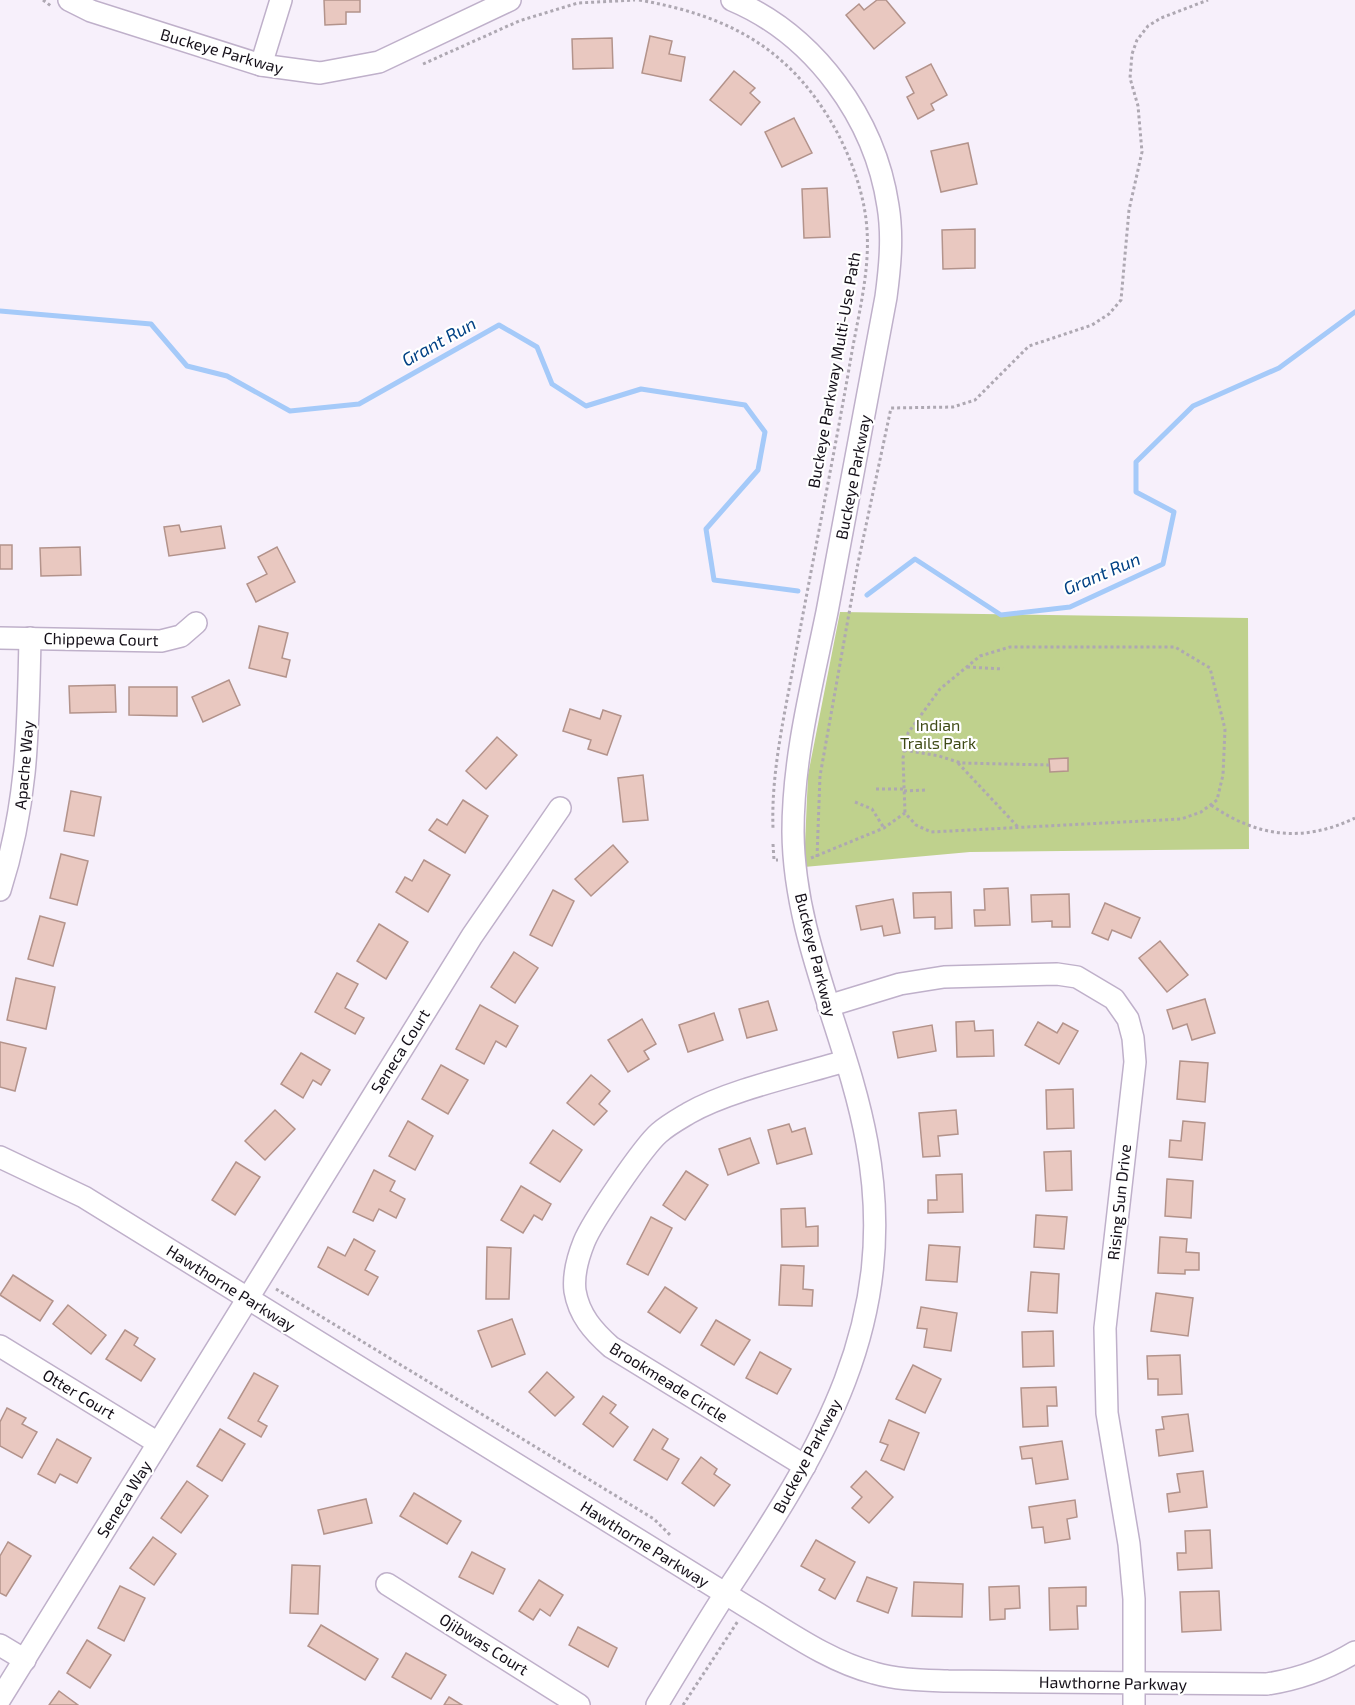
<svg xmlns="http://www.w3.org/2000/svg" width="1355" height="1705" font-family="'Exo 2',sans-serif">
<rect width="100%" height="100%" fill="#f7f0fb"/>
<path fill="#bfd18d" d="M840,612L1248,618L1249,849L970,852L804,867L808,775Z"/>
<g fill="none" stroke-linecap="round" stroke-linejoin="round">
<g stroke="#a5caf9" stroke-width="5">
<path d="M0,311L151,324L187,366L227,376L290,411L359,404L499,325L537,347L552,384L586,406L641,389L745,405L765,432L758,470L706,529L714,580L798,591"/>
<path d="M867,595L915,559L1001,615L1070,607L1163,564L1174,512L1136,492V462L1193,406L1279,368L1355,312"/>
</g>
</g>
<g fill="#e9c8c0" stroke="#b3938b" stroke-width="1.5">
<path d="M324,0H360V12H346V24L325,25Z"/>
<path d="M877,0H886L905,23L874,49L846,15L859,4L864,10Z"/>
<path d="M650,36L672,41L669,54L685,57L681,81L642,73Z"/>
<path d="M612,38L613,68L573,69L572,39Z"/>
<path d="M931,64L947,95L931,104L934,110L918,119L907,97L914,93L906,77Z"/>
<path d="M734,71L755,88L750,93L760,102L741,125L710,100Z"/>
<path d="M794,118L812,153L782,167L765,132Z"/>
<path d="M968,143L977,184L941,192L931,151Z"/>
<path d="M827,188L830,237L804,238L802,189Z"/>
<path d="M975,229V268L943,269L942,230Z"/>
<path d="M179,525L181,532L221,526L225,548L169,556L164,527Z"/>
<rect x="0" y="545" width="12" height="24"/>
<path d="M80,547L81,575L41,576L40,548Z"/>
<path d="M277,547L295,582L256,602L247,584L267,574L258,557Z"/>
<path d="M259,626L288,633L282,658L290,660L286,677L249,668Z"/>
<path d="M229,680L240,705L203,722L192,697Z"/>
<path d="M115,685L116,712L70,713L69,686Z"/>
<path d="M129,687H177V716L129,715Z"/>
<path d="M570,709L600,719L603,710L621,716L607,755L588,749L591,740L563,731Z"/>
<path d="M497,737L517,755L486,789L466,771Z"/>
<path d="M1068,758V771L1050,772L1049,759Z"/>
<path d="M643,775L648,820L623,822L618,778Z"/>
<path d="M71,791L101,797L94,836L64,831Z"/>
<path d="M463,800L488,816L465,853L429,830L437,819L447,825Z"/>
<path d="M613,845L628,862L591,896L575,879Z"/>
<path d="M61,854L88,861L77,905L50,898Z"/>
<path d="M424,860L450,875L428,912L396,892L405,877L412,881Z"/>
<path d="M1008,888L1010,925L975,926L974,910H985L984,889Z"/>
<path d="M553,890L574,901L552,946L530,935Z"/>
<path d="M951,892L952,928L935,929V917L914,918L913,893Z"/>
<path d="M1069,894L1070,927H1052V921L1032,922L1031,895Z"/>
<path d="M893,899L900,933L884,936L882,926L861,930L856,906Z"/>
<path d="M1105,903L1140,918L1131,938L1112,930L1108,940L1092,933Z"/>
<path d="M40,916L65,923L53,966L28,959Z"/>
<path d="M379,924L408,942L386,979L357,961Z"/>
<path d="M1160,941L1188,975L1167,992L1139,958Z"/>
<path d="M514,952L538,968L515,1003L491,987Z"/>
<path d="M337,973L358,984L345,1008L364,1018L355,1034L315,1012Z"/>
<path d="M16,978L55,987L46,1029L7,1020Z"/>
<path d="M1205,999L1215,1033L1192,1040L1187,1024L1173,1029L1167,1010Z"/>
<path d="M768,1001L777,1030L747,1038L739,1009Z"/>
<path d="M480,1005L518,1026L506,1047L496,1041L484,1064L456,1049Z"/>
<path d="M714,1013L723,1040L688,1052L679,1025Z"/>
<path d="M642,1019L656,1044L644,1051L649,1059L628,1072L608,1040Z"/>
<path d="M974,1021L975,1031L993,1030L994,1056L957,1057L956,1022Z"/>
<path d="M1038,1022L1057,1033L1063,1023L1078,1031L1059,1064L1025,1045Z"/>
<path d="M932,1025L936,1051L898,1058L893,1032Z"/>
<path d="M0,1042L26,1048L15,1091L0,1087Z"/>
<path d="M301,1053L330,1070L321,1085L313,1080L303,1098L281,1084Z"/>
<path d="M1180,1061L1208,1063L1205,1102L1177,1099Z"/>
<path d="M441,1065L468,1080L448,1114L422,1099Z"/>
<path d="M591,1075L610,1091L599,1104L607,1111L594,1125L567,1103Z"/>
<path d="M1073,1089L1074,1128L1047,1129L1046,1090Z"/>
<path d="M275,1110L295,1129L265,1160L245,1141Z"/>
<path d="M956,1110L958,1134L938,1136L940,1156L923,1157L919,1113Z"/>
<path d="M408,1121L433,1136L415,1170L389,1156Z"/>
<path d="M1183,1121L1205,1123L1202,1160L1169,1157L1170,1140L1181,1141Z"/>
<path d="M789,1124L792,1132L805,1128L812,1154L777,1164L768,1130Z"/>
<path d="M553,1130L582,1150L560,1182L530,1163Z"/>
<path d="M750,1138L759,1163L728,1175L719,1149Z"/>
<path d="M1071,1151L1072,1190L1046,1191L1044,1152Z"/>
<path d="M236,1162L260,1177L235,1215L212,1200Z"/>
<path d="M374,1170L395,1181L390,1191L405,1199L396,1218L379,1209L373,1221L353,1212Z"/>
<path d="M686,1171L708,1185L685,1220L663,1205Z"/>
<path d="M962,1174L963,1212L928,1213V1200H937L936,1175Z"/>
<path d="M1167,1179L1193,1181L1191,1218L1165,1216Z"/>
<path d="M521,1186L551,1204L542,1220L534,1215L523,1233L501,1220Z"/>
<path d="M805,1208L806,1227L818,1226V1246L782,1247L781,1209Z"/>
<path d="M1036,1215L1067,1217L1064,1249L1034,1247Z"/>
<path d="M651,1217L672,1228L648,1275L627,1264Z"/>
<path d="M1160,1237L1187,1239L1186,1252L1199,1253V1270H1185V1274L1158,1273Z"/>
<path d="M354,1239L375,1251L365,1270L378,1277L368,1295L318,1267L328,1247L345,1256Z"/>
<path d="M929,1245L960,1247L957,1282L926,1280Z"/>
<path d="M487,1247L511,1248L509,1299H486Z"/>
<path d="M781,1265L804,1266L803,1289L813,1290L812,1306L779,1305Z"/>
<path d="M1031,1272L1059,1274L1057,1313L1028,1311Z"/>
<path d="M13,1275L53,1301L40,1321L0,1295Z"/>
<path d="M665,1287L697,1308L680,1333L648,1312Z"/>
<path d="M1156,1293L1193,1298L1188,1336L1151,1331Z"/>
<path d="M68,1305L106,1335L91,1354L53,1324Z"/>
<path d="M921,1307L957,1313L951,1351L924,1347L927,1329L917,1328Z"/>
<path d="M512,1319L525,1354L492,1367L478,1331Z"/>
<path d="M716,1320L750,1340L734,1365L701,1345Z"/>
<path d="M125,1330L138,1338L134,1345L155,1359L141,1381L106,1359Z"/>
<path d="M1053,1331L1054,1366L1023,1367L1022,1332Z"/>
<path d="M760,1352L791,1369L777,1394L746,1378Z"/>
<path d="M1180,1355L1182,1394L1158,1395V1379H1148L1147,1356Z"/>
<path d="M913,1365L941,1379L925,1413L896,1399Z"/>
<path d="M547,1372L574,1397L555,1416L529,1392Z"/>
<path d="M254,1373L278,1386L258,1421L267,1426L261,1437L228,1418Z"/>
<path d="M1056,1387L1057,1406H1047L1048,1426L1023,1427L1021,1388Z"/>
<path d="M603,1396L616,1405L610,1413L628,1427L613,1447L583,1424Z"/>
<path d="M7,1408L26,1418L22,1424L37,1432L22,1458L0,1446V1422Z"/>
<path d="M1188,1414L1193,1451L1159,1456L1156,1430L1164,1429L1162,1417Z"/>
<path d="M889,1420L919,1433L904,1470L881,1460L888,1445L880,1442Z"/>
<path d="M220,1429L245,1444L222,1481L197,1466Z"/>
<path d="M653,1429L668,1439L662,1449L679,1459L667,1480L634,1460Z"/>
<path d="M57,1439L91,1458L77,1483L60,1474L55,1483L38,1474Z"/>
<path d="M1062,1441L1068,1479L1036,1484L1032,1458L1022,1459L1020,1447Z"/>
<path d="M701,1457L717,1469L714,1474L730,1485L714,1506L682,1483Z"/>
<path d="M866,1471L893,1497L869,1523L852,1508L862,1497L851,1487Z"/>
<path d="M1203,1471L1207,1507L1169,1512L1167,1494L1180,1492L1177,1474Z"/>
<path d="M187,1481L208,1496L181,1533L161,1518Z"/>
<path d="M414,1493L461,1521L447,1544L400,1516Z"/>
<path d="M366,1499L372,1523L324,1534L318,1510Z"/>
<path d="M1075,1500L1077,1517L1067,1519L1070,1539L1045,1543L1043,1527L1032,1528L1029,1507Z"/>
<path d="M1210,1530L1212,1568L1178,1570L1177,1553H1186L1185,1531Z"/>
<path d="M153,1537L176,1554L154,1585L130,1568Z"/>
<path d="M816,1540L855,1562L835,1599L819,1590L825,1579L801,1566Z"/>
<path d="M8,1542L31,1556L6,1596L0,1593V1556Z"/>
<path d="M472,1552L505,1569L493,1594L459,1577Z"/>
<path d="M292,1565L320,1566L318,1614L290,1613Z"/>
<path d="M867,1577L897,1588L888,1613L857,1601Z"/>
<path d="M539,1580L563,1595L550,1616L540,1609L533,1620L519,1611Z"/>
<path d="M914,1582L963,1584L962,1617L912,1616Z"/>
<path d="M120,1586L145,1598L124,1641L98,1628Z"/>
<path d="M1019,1586L1020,1608L1005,1609V1619L990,1620L989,1587Z"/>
<path d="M1086,1587V1606H1077L1078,1629L1050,1630L1049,1588Z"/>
<path d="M1219,1591L1221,1630L1182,1632L1180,1592Z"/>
<path d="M321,1625L378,1659L365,1680L308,1646Z"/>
<path d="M578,1627L617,1648L608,1667L569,1645Z"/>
<path d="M87,1640L111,1655L90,1688L67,1673Z"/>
<path d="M406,1653L446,1675L431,1699L392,1677Z"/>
<path d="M59,1691L78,1705H49Z"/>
<path d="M449,1697L462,1705H444Z"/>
</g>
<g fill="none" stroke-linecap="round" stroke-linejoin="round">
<g stroke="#bfb0ca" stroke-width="24">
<g id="minor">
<path d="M69,0L91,11L261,65L320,73L379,62L510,0"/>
<path d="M261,65L281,0"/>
<path d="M0,638L161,641L181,636L196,623"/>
<path d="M0,890C28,803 28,729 30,638"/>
<path d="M828,1006L900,984L944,977L1057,974L1077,977L1114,999L1128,1019L1133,1038L1135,1062L1105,1328L1107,1413L1129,1544L1134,1599V1705"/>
<path d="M0,1157L84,1197L747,1607C787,1631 828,1661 874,1673C898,1680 923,1680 948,1681L1267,1684C1300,1679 1327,1669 1355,1652"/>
<path d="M0,1346L158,1443"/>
<path d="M805,1466L611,1347C593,1331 579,1315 575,1291C573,1275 578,1257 584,1242C592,1222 643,1147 659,1133C668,1125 679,1119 689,1113C729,1090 799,1075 845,1061"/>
<path d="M387,1584L579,1705"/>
<path d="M0,1645L25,1660"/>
<path d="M0,1699L472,936L560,808"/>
<path d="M657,1705C680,1667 703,1628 727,1591C822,1447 900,1323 867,1143C848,1037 794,941 793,832C793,757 812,685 827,612C847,507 867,402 886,297C890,267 893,236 888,206C875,119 815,35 732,0"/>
</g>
</g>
<g stroke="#aea8b2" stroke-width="3" stroke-dasharray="3 3" stroke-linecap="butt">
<path d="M43,0L51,6"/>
<path d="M639,0C731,16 793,50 838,134C853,163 865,197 867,230C870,274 857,320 850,363C833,461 813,559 795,657C785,713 771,771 773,828"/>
<path d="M423,64L519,21L578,3L635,0"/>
<path d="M967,667L1003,669"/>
<path d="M904,750L939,756L961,763L1049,765"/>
<path d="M958,763L1018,827"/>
<path d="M876,789H904"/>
<path d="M904,791L925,790"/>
<path d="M855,802L872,809L884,828"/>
<path d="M1211,805C1257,837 1303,843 1355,818"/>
<path d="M773,844L774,860H778"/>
<path d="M817,857L820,776L858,563L891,408L953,407L975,400L1029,346L1092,325L1109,314L1121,300L1129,210L1142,152L1138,106L1130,78L1132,54L1137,40L1148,26L1161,18L1208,0"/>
<path d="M811,858L884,828L905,813L916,825L931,832L1181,819L1201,812L1217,800L1223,775L1225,729L1210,668L1175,647H1010L980,656L940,689L908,733L903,758L905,813"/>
<path d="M276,1289L654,1519L672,1537"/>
<path d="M683,1705L738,1621"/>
</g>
<use href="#minor" stroke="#fff" stroke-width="21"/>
</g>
<g text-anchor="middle" stroke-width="4.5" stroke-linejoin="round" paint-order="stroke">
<g font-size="16" fill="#140f18" stroke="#fff">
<text transform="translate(222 51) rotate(16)" y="6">Buckeye Parkway</text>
<text transform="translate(834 370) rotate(-80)" y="6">Buckeye Parkway Multi-Use Path</text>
<text transform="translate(853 477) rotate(-79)" y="6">Buckeye Parkway</text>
<text transform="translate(101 639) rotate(1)" y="6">Chippewa Court</text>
<text transform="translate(24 765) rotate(-85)" y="6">Apache Way</text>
<text transform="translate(816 955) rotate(76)" y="6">Buckeye Parkway</text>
<text transform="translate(400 1051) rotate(-58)" y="6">Seneca Court</text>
<text transform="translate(1119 1202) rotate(-84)" y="6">Rising Sun Drive</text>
<text transform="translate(231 1288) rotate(32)" y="6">Hawthorne Parkway</text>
<text transform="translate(669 1382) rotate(32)" y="6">Brookmeade Circle</text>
<text transform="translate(79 1394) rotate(31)" y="6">Otter Court</text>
<text transform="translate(807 1456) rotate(-62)" y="6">Buckeye Parkway</text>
<text transform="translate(124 1499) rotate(-58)" y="6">Seneca Way</text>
<text transform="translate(645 1544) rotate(32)" y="6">Hawthorne Parkway</text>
<text transform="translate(484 1644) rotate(32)" y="6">Ojibwas Court</text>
<text transform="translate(1113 1683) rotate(1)" y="6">Hawthorne Parkway</text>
</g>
<g font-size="16" fill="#404b17" stroke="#fff">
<text x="938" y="731">Indian<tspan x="938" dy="18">Trails Park</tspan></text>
</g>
<g font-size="18" font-style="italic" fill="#004184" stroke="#fff">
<text transform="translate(439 342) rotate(-29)" y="6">Grant Run</text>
<text transform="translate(1102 574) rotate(-23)" y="6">Grant Run</text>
</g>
</g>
</svg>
